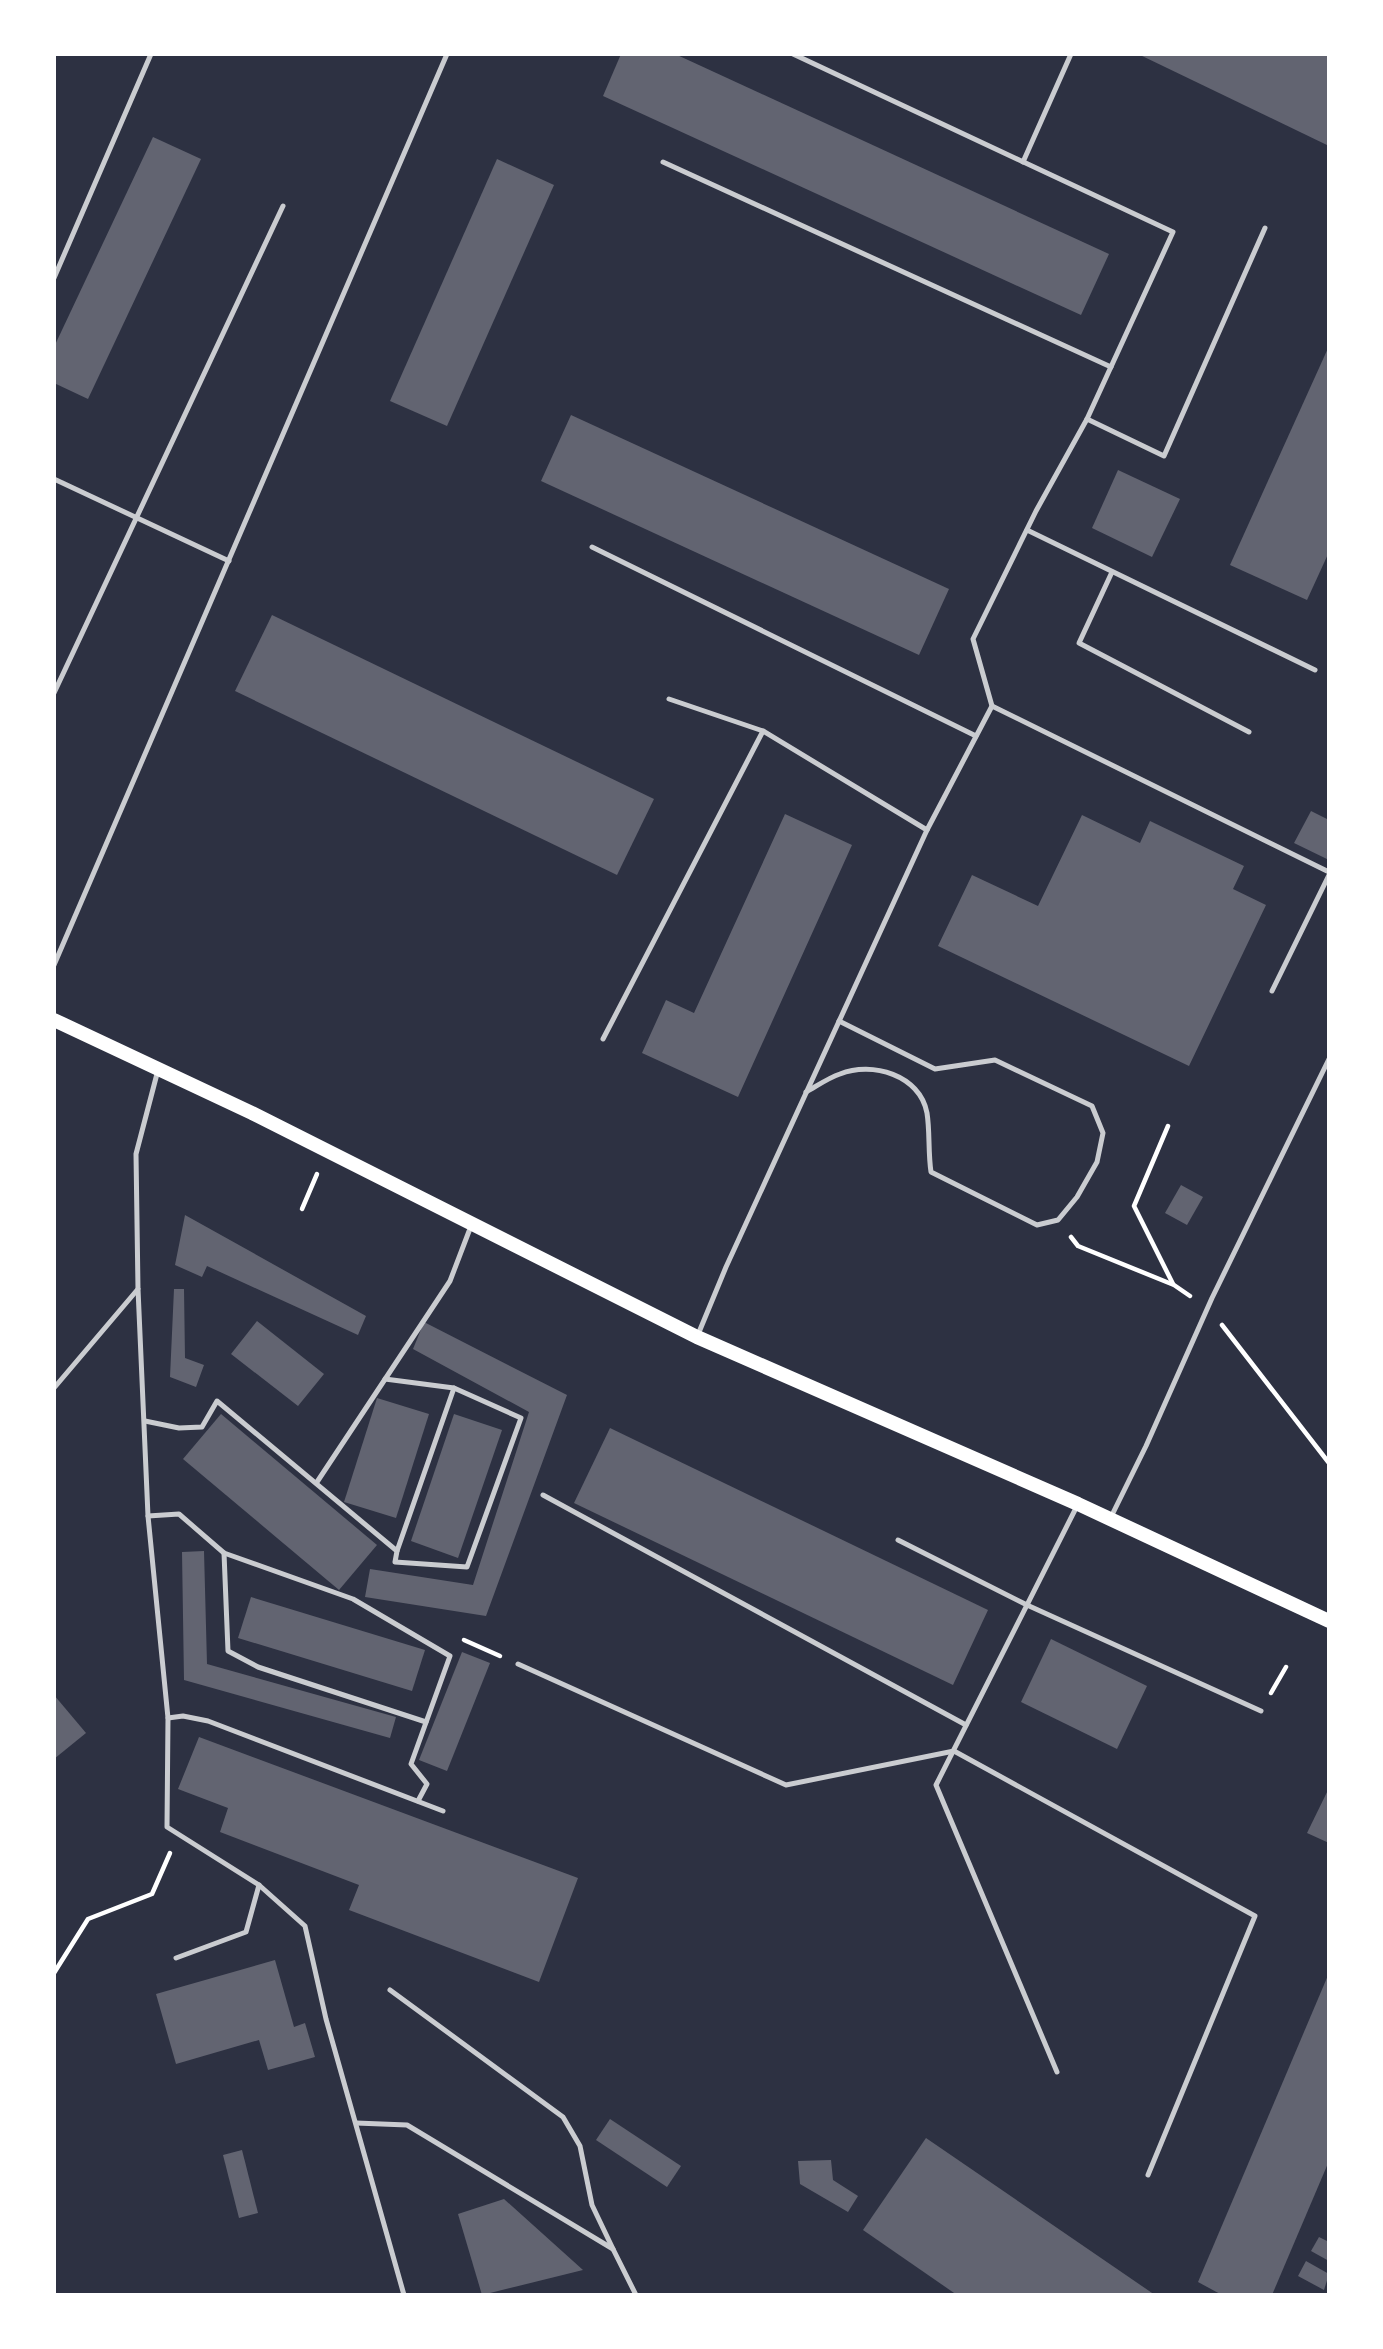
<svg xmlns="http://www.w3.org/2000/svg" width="1383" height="2349" font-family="'Nunito Sans',sans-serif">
<rect width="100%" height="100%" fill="#2d3142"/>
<g fill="#626471">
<path d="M621,54H675L1109,254L1081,315L603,96Z"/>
<path d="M1138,54H1329V146Z"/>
<path d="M153,137L201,159L88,399L54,383V347Z"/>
<path d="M497,159L554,185L447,426L390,401Z"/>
<path d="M1329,346V552L1307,600L1230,565Z"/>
<path d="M571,415L949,589L919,655L541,481Z"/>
<path d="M1118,470L1180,499L1152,557L1092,528Z"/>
<path d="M272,615L654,799L617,875L235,691Z"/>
<path d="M1311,811L1329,820V860L1294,843Z"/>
<path d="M785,814L852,845L738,1097L642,1053L666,1000L694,1013Z"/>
<path d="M1082,815L1140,843L1150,821L1244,866L1233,889L1266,905L1189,1066L938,946L972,875L1038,906Z"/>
<path d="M1181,1185L1203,1197L1187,1225L1165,1213Z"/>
<path d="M185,1215L366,1316L358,1335L207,1266L202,1277L175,1265Z"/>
<path d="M174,1289H184L185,1358L204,1365L196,1387L170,1377Z"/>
<path d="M257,1321L324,1374L298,1406L231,1354Z"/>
<path d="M424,1322L567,1395L486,1616L365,1597L370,1569L473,1585L529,1412L413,1349Z"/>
<path d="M377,1398L429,1414L396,1518L344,1502Z"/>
<path d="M221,1414L377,1545L339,1590L183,1459Z"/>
<path d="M454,1414L502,1430L458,1558L411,1541Z"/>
<path d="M610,1428L988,1610L953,1685L574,1503Z"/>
<path d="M204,1551L207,1664L396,1717L390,1738L184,1680L182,1552Z"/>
<path d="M251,1597L425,1650L412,1691L238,1638Z"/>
<path d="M1051,1639L1147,1686L1117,1749L1021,1702Z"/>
<path d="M462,1652L490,1663L447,1771L419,1760Z"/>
<path d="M54,1695L86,1733L54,1759Z"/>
<path d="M199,1737L578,1878L539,1982L349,1910L359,1885L220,1832L228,1808L178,1789Z"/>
<path d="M1329,1788V1843L1307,1833Z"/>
<path d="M275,1960L294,2027L305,2023L315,2057L268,2070L259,2040L176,2064L156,1994Z"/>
<path d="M1329,1973V2161L1272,2295H1222L1198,2282Z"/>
<path d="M610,2119L681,2166L667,2187L596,2140Z"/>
<path d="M926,2138L1155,2295H957L863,2230Z"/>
<path d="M242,2150L258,2213L239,2218L223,2155Z"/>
<path d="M831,2160L833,2180L858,2196L848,2212L800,2184L798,2161Z"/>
<path d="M504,2199L583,2270L482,2295L458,2214Z"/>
<path d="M1319,2237L1329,2242V2261L1311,2251Z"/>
<path d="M1306,2261L1329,2274L1324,2290L1298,2276Z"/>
</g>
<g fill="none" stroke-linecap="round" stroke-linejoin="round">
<g stroke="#fff" stroke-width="4.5">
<path d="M1168,1126L1134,1206L1173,1284"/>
<path d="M302,1209L317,1174"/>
<path d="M1071,1237L1078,1246L1174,1285L1190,1296"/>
<path d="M1222,1325L1329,1463"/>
<path d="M464,1640L500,1656"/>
<path d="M1271,1693L1286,1667"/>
<path d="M54,1973L88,1919L152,1894L170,1853"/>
</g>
<g stroke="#caccd0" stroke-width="5">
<path d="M663,162L1111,367"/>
<path d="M1023,162L1071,54"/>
<path d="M54,278L151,54"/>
<path d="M1087,419L1164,456L1265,228"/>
<path d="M54,479L229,561"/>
<path d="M1027,530L1315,670"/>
<path d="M592,547L976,736"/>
<path d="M1112,572L1079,643L1249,732"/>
<path d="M54,693L283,206"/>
<path d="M669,699L763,731L927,830"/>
<path d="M992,706L1329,872"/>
<path d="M54,965L447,54"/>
<path d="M1272,991L1329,875"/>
<path d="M603,1039L763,731"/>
<path d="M158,1070L136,1154L138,1289L148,1516L168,1718L167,1827L259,1885L305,1926L326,2019L404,2295"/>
<path d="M806,1092C817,1086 828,1078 840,1074C872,1061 920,1075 927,1113C930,1132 928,1152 931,1172L1037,1225L1058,1220L1077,1197L1097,1162L1103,1133L1092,1106L995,1060L935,1069L839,1021"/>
<path d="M697,1337L726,1267L927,830L992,706L973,639L1036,511L1087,419L1173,232L793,54"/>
<path d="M54,1388L138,1289"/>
<path d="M145,1421L179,1428L202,1427L217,1401L397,1551L395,1562L467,1567L521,1418L454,1388L385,1379"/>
<path d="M317,1482L450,1281L471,1226"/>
<path d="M543,1495L966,1725"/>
<path d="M148,1516L179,1514L224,1553L353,1599L450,1656L411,1764L427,1784L418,1801"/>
<path d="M1111,1517L1146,1446L1212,1298L1329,1059"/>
<path d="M898,1540L1027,1605L1261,1711"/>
<path d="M397,1551L454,1388"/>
<path d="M224,1553L228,1651L258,1667L426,1722"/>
<path d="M518,1664L786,1785L954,1751L1255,1916L1148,2175"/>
<path d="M168,1718L183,1716L208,1721L443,1811"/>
<path d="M176,1958L246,1932L259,1885"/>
<path d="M390,1990L563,2117L580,2146L592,2205L613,2249"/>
<path d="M1057,2072L936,1785L1078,1504"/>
<path d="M356,2123L407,2125L613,2249L636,2295"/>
</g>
<path stroke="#fff" stroke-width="14" d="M54,1020L252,1113L697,1337L1078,1504L1329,1621"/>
</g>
<rect width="1383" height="2349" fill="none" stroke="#ffffff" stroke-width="112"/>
</svg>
